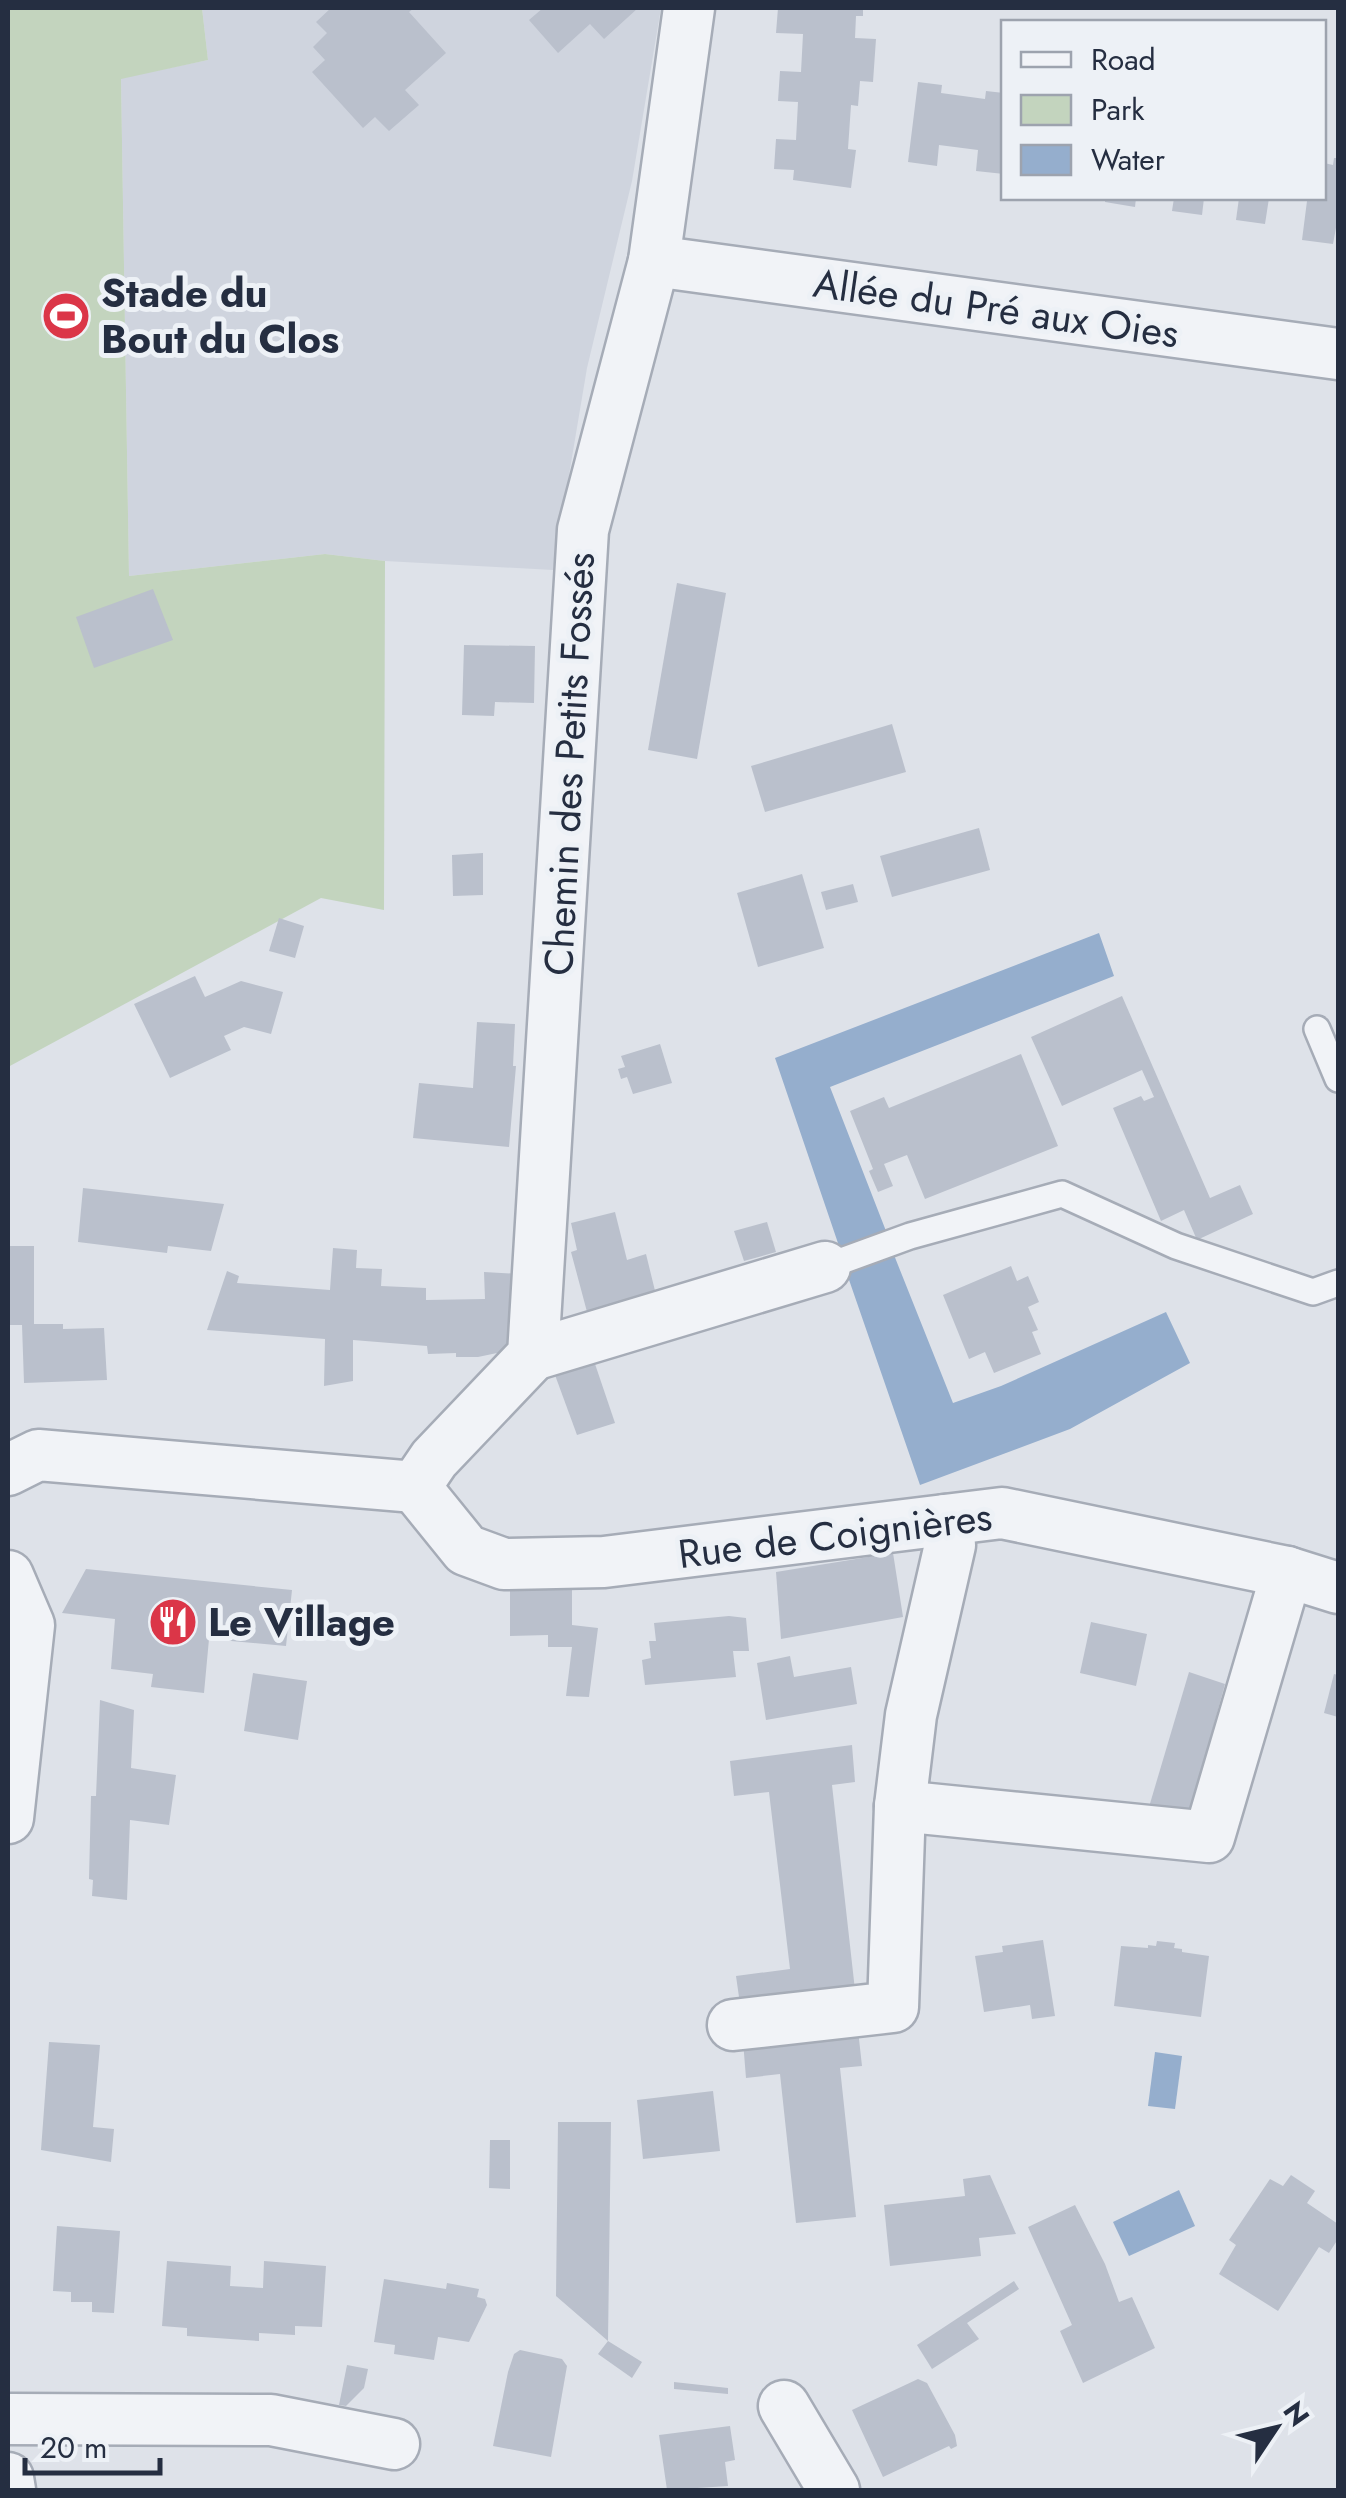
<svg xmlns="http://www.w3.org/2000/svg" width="1346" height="2498" font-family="Jost,sans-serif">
<rect width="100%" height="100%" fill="#dee2e9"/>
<path fill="#cfd4de" d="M202,8H661L632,181L587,368L553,570L385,561L325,554L129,576L121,78L208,60Z"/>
<path fill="#c3d4be" d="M8,8H202L208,60L121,79L129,576L325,554L385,561L384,910L321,898L8,1067Z"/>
<g fill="#95aecd">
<path d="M1099,933L1114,976L830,1087L886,1231L840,1249L775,1058Z"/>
<path d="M894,1255L953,1403L1001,1386L1166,1312L1190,1363L1070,1429L920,1485L847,1274Z"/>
<path d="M1155,2052L1182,2056L1175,2109L1148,2106Z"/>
<path d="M1179,2190L1195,2226L1129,2256L1113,2222Z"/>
</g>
<g fill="#bac0cc">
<path d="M331,8H414L409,12L446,53L405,90L419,105L389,131L375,117L363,128L312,72L325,60L313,47L327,33L316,22Z"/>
<path d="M543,8H638L604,39L590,24L558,53L529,20Z"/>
<path d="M778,8H863V16H856L855,38L876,39L873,82L860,81L858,106L851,105L848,149L856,150L851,188L793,180L794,170L774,169L776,139L796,140L798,102L778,101L780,71L801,72L803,34L776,33Z"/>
<path d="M918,82L942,85L941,93L985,99L986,91L1004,93V174L976,171L978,150L939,145L937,166L908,162Z"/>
<path d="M1334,158H1338V217L1333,244L1302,240L1307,201L1296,198H1324V163L1333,165Z"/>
<path d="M1105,198H1136L1135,207L1105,202Z"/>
<path d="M1174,198H1204L1202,215L1172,211Z"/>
<path d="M1239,198H1269L1265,224L1236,220Z"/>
<path d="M677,583L726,593L697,759L648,750Z"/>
<path d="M153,589L173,640L94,668L76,617Z"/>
<path d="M464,645L535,646L534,703L495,702L494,716L462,715Z"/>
<path d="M892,724L906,772L765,812L751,766Z"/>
<path d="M979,828L990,870L892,897L880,856Z"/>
<path d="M483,853V895L453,896L452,855Z"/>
<path d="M802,874L824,948L758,967L737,893Z"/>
<path d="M853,884L858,902L826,910L821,892Z"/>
<path d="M279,918L304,926L295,958L269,951Z"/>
<path d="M195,976L205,997L241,981L283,992L271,1034L244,1027L224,1036L231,1050L170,1078L134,1004Z"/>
<path d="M1122,996L1210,1198L1240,1185L1253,1214L1197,1240L1184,1210L1161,1221L1113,1108L1141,1096L1144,1101L1154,1097L1142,1070L1062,1106L1031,1037Z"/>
<path d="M477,1022L515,1024L513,1066H516L509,1147L413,1138L419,1083L473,1088Z"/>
<path d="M660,1044L672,1083L633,1094L627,1077L621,1079L618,1069L625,1067L621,1056Z"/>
<path d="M1021,1054L1058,1146L925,1199L907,1155L884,1164L893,1186L878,1192L869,1171L873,1169L850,1111L884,1097L889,1108Z"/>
<path d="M83,1188L224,1204L211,1251L168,1246L167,1253L78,1242Z"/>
<path d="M615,1212L627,1260L646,1254L658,1303L590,1323L571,1252L577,1250L571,1223Z"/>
<path d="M767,1222L776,1252L744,1261L734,1231Z"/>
<path d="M8,1246H34V1324H63V1329L104,1328L107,1380L24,1383L22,1325H8Z"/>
<path d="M333,1248L357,1250L356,1268L382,1269L381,1286L426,1288V1300L485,1299L484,1272L520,1274L516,1349L478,1357H456V1353L428,1354L427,1346L353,1340V1381L324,1386L325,1339L207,1330L227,1271L239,1276L237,1283L330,1290Z"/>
<path d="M1011,1266L1017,1281L1028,1276L1039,1302L1028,1307L1038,1330L1032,1332L1041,1354L994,1373L985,1352L969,1359L943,1295Z"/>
<path d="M594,1361L615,1423L577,1435L555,1375Z"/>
<path d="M893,1553L903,1617L781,1639L776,1572Z"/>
<path d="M86,1569L292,1590L286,1646L209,1639L204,1693L151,1687L153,1674L111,1669L115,1619L62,1613Z"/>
<path d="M572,1587V1625L598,1628L589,1697L566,1696L572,1647H548V1635L510,1636V1588Z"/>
<path d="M729,1616L746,1618L749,1651H733L736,1677L645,1685L642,1660L651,1658L649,1641H656L654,1623Z"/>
<path d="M1091,1622L1147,1634L1136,1686L1080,1673Z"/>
<path d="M790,1656L794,1677L851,1667L857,1704L766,1720L757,1663Z"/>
<path d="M1189,1672L1225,1684L1190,1812L1149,1807Z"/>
<path d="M253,1673L307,1681L298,1740L244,1731Z"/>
<path d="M1334,1674L1338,1675V1717L1324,1713Z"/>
<path d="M100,1700L134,1710L131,1768L176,1775L169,1825L130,1820L127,1900L92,1896L93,1880L89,1879L91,1796H96Z"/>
<path d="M852,1745L855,1782L832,1785L855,1990L740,2004L736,1976L790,1969L769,1792L734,1796L730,1761Z"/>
<path d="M1043,1940L1055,2016L1032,2019L1030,2005L984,2012L975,1956L1003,1952L1002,1946Z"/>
<path d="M1157,1941L1175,1943L1174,1948L1182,1949V1952L1209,1956L1201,2017L1114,2006L1121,1946L1148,1948V1945L1156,1946Z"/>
<path d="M858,2030L862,2066L840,2068L856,2217L796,2223L780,2074L746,2078L743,2041Z"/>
<path d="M49,2042L100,2045L93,2127L114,2129L111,2162L41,2150Z"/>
<path d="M713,2091L720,2151L643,2159L637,2100Z"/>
<path d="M558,2122H611L608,2341L642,2362L632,2378L598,2354L608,2341L556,2296Z"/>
<path d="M490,2140H510V2189L489,2188Z"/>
<path d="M990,2175L1016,2234L979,2238L981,2256L890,2266L884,2205L965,2196L963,2179Z"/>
<path d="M1291,2175L1315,2191L1307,2203L1338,2224V2239L1329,2253L1319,2247L1278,2311L1219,2274L1236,2245L1229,2240L1270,2179L1283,2186Z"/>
<path d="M1075,2205L1105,2264L1119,2302L1132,2297L1155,2348L1083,2383L1060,2331L1072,2325L1028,2227Z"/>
<path d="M57,2226L120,2231L114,2313L92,2312V2302H71V2292L53,2291Z"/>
<path d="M167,2261L231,2266L230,2286L263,2288L264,2261L326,2266L322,2327L295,2326V2335L259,2333V2341L187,2336V2328L162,2326Z"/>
<path d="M384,2279L446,2289L447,2283L479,2289L477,2297L485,2299L487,2305L469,2342L438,2337L434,2360L394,2354L395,2345L374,2342Z"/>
<path d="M1014,2281L1019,2289L967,2323L979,2339L932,2369L917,2345Z"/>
<path d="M520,2350L562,2359L567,2366L551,2457L493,2446L508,2372L514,2354Z"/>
<path d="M347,2365L368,2369L364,2388L346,2406L339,2405Z"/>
<path d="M918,2379L927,2383L955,2435L957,2446L951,2449L949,2446L883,2477L852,2410Z"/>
<path d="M674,2382L728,2388V2394L674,2389Z"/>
<path d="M730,2426L735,2460L725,2462L728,2486L667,2490L659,2435Z"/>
</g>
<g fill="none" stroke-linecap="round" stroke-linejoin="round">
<g stroke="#a6acb7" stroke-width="30">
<g id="service">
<path d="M1317,1029L1338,1079"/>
<path d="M825,1267L910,1236L1062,1194L1176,1246L1313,1292L1338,1283"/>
</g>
</g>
<g stroke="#a6acb7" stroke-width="55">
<g id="minor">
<path d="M654,261L1338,354"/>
<path d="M533,1355L825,1267"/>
<path d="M8,1470L38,1455L415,1487"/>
<path d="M415,1487L434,1459L533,1355L583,530L654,261L689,8"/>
<path d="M415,1487L466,1550L504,1564L604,1562L1002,1513L1287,1572L1338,1588"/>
<path d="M8,1576L29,1625L8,1818"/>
<path d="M900,1806L1209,1837L1287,1572"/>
<path d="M733,2025L893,2007L900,1806L911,1715L950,1545L945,1520"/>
<path d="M784,2406L834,2490"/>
<path d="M8,2419L271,2420L394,2444"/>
<path d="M8,2478L10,2490"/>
</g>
</g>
<use href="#service" stroke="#f1f3f7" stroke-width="25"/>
<use href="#minor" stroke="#f1f3f7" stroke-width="50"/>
</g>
<defs>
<g id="stadium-disc" transform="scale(2.5)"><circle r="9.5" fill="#db3648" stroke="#edf1f6"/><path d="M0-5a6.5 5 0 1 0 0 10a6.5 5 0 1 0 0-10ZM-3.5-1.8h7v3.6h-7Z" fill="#fff"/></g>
<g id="restaurant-disc" transform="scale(2.5)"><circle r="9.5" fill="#db3648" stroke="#edf1f6"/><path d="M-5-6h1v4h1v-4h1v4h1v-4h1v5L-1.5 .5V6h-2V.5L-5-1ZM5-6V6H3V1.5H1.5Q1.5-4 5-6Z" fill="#fff"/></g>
</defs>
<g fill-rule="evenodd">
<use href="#stadium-disc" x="66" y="316"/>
<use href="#restaurant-disc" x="173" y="1622"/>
</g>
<g text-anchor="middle" stroke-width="10" stroke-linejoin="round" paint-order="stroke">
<g font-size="40" font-weight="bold" fill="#252e41" stroke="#edf1f6" text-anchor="start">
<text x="101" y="307">Stade du<tspan x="101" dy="46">Bout du Clos</tspan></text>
<text x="208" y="1636">Le Village</text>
</g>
<g font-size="40" fill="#252e41" stroke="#edf1f6">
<text transform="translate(996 308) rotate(8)" y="14">Allée du Pré aux Oies</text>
<text transform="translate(569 764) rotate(-87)" y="14">Chemin des Petits Fossés</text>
<text transform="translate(835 1535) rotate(-7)" y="14">Rue de Coignières</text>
</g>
</g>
<rect width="1346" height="2498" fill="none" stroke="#252e41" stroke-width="20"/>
<rect x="1001" y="20" width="325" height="180" fill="#edf1f6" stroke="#9da3ae" stroke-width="2.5"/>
<rect x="1021" y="52" width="50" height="15" fill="#f1f3f7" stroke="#9da3ae" stroke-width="2.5"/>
<text x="1091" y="70" font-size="30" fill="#252e41">Road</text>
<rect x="1021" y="95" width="50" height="30" fill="#c3d4be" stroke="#9da3ae" stroke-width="2.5"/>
<text x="1091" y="120" font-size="30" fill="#252e41">Park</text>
<rect x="1021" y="145" width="50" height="30" fill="#95aecd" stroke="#9da3ae" stroke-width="2.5"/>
<text x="1091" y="170" font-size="30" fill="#252e41">Water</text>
<g transform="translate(1276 2428) rotate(55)" stroke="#edf1f6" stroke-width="8" paint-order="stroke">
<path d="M0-8L18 38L0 25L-18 38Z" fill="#252e41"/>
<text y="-15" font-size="28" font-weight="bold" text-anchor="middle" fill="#252e41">N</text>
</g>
<path d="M25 2458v15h135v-15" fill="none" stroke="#252e41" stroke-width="5"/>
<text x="40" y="2458" font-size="30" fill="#252e41" stroke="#edf1f6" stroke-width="8" paint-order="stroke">20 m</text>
</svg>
